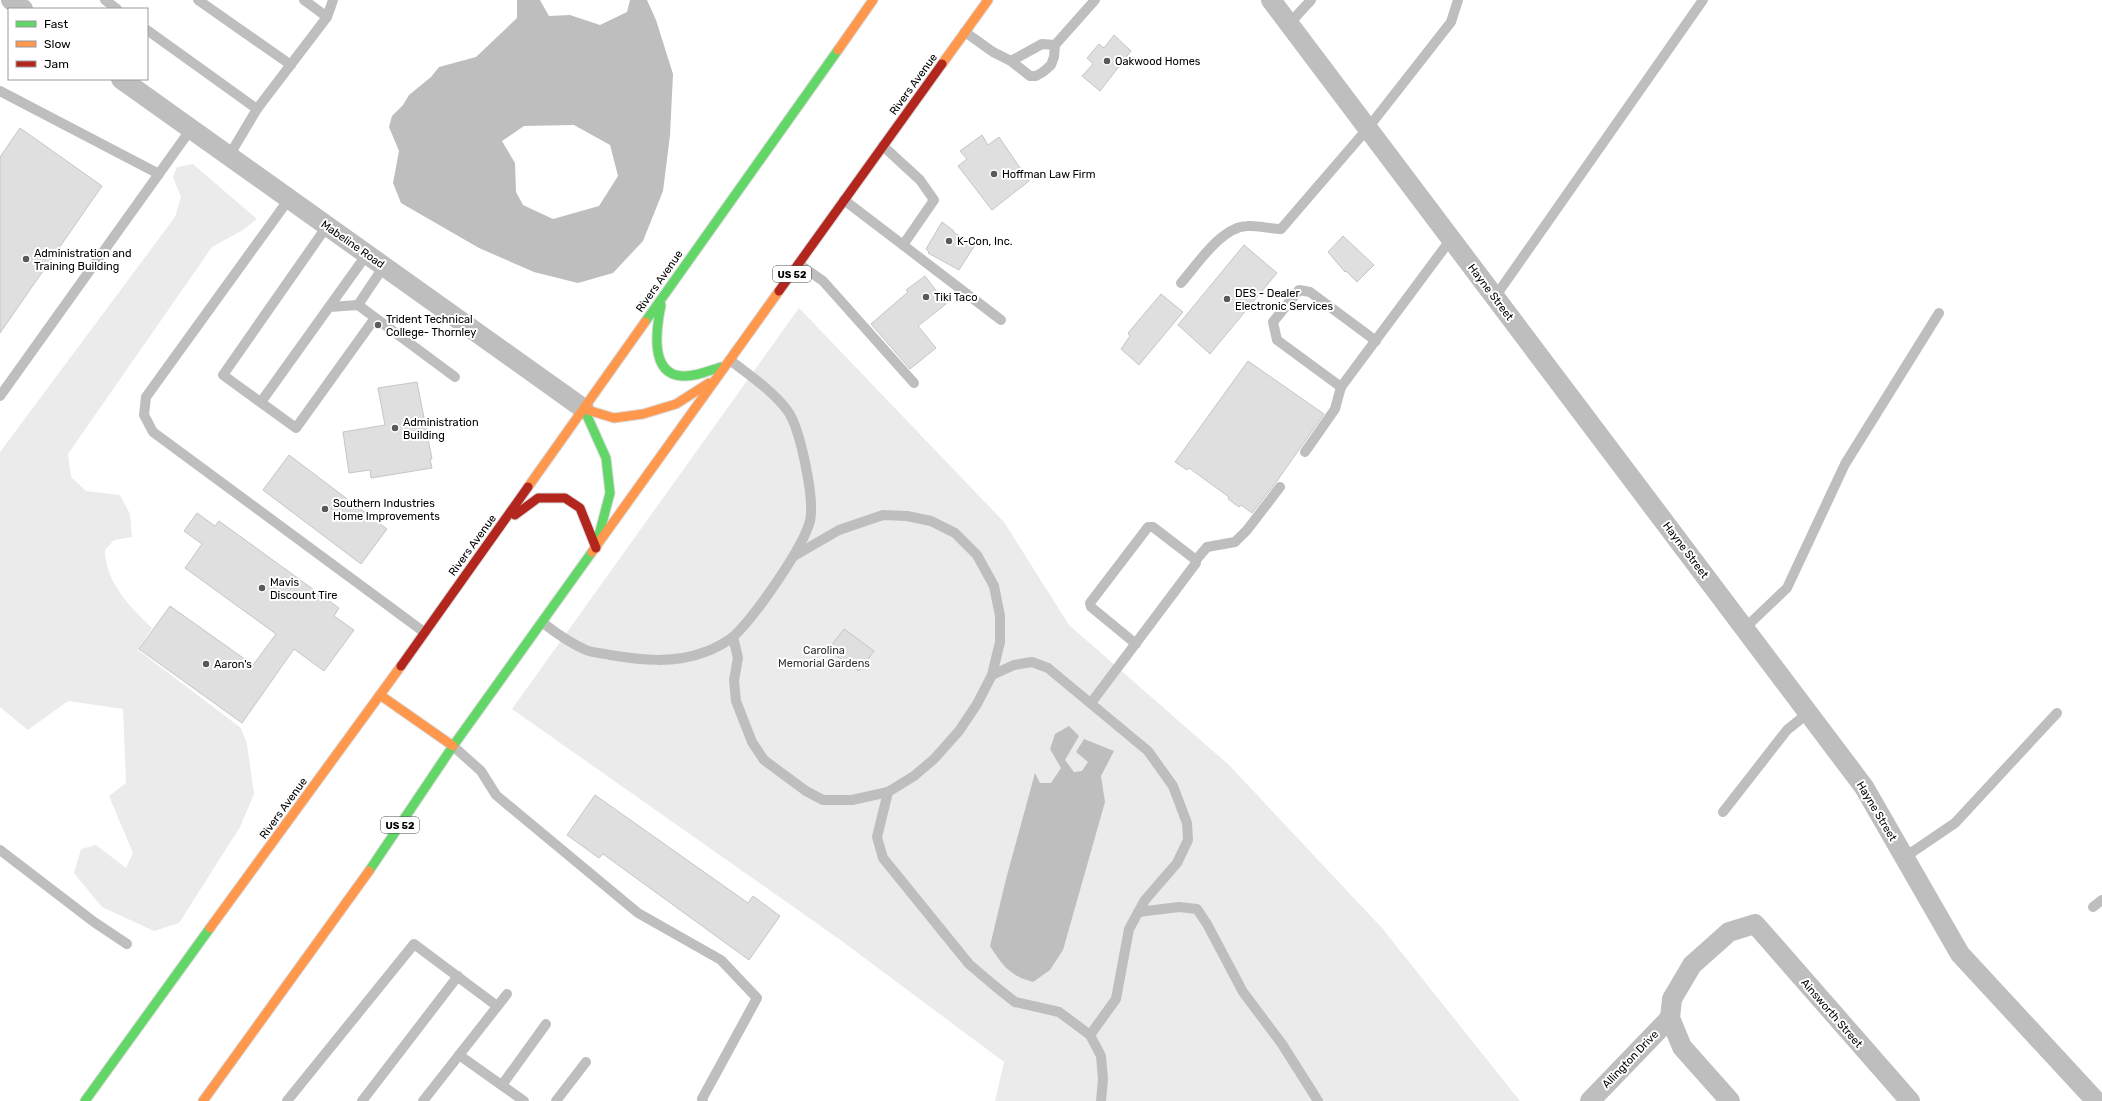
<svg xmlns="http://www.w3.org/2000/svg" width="2102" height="1101" font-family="Rubik,sans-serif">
<rect width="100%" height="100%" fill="#fff"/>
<g fill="#ebebeb">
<path d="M193,164L257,219L243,230L212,247L68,454L71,477L86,491L120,495L130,514L132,537L114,540L105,550C105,582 130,607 152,628L138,650L241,728L247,744L254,794L240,827L179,923L154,931L102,907L74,873L81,849L96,845L126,868L133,853L109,796L126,783L123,709L68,701L28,730L0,707V452L175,217L181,197L173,177L177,167Z"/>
<path d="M799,308L1004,522L1069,625L1229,765L1382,928L1520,1101H995L1004,1062L839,939L512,709Z"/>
</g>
<g fill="#bebebe" fill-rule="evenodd">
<path d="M517,0H540L549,16L570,15L600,25L627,12L630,0H647L656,20L673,74L670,135L663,191L643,241L613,273L578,283L534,272L479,248L401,203L393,183L399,151L389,127L392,116L403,105L409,95L431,77L439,67L476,57L517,18ZM574,125L610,145L618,176L599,206L553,219L523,205L516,192L515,163L502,141L524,126Z"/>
<path d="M1069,726L1079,736L1065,760L1074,772L1082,771L1088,762L1076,752L1084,739L1114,751L1101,776L1105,802L1063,950L1050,970L1033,982C1010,976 1002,965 990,946L1006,879L1035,773L1040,783H1051L1061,768L1050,749L1055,734Z"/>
</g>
<g fill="#dfdfdf" stroke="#c6c6c6">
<path d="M1114,35L1131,51L1100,91L1082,76L1093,64L1087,58L1099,44L1104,48Z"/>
<path d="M20,128L102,186L0,333V157Z"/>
<path d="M982,135L988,145L999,137L1029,181L992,210L958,166L967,159L960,151Z"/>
<path d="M942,222L954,231L953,232L975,245L959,270L928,253L929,252L926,249Z"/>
<path d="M1343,236L1374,265L1357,282L1346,271L1345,272L1328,252Z"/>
<path d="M1244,245L1277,273L1210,354L1178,325Z"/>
<path d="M925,276L946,304L918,326L936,348L910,369L871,324L908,292L906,290Z"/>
<path d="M1161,294L1183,312L1139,365L1121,349L1130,336L1128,333Z"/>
<path d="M1248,361L1324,414L1277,481L1252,513L1241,505L1239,507L1228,499L1229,497L1189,468L1187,470L1175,462Z"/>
<path d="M417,382L432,459H430L432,468L371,478L370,470L349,473L343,432L385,425L378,388Z"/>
<path d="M289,455L387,529L361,564L263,490Z"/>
<path d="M197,513L215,526L219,521L339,608L334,616L354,630L324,671L294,649L242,723L139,649L170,606L253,665L276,634L185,568L202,544L184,531Z"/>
<path d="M844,629L874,651L859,671L828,650Z"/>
<path d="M595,795L748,903L753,896L780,916L749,960L603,854L599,858L567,835Z"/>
</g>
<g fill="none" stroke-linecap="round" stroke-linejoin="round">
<g stroke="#dbdbdb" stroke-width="11">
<g id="fast">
<path d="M661,305C657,325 648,374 682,376C695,377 708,371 721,367"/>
<path d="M645,322L838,50"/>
<path d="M584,409L606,458L610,493L599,535"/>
<path d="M369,871L453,746L592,552"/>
<path d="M85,1101L210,928"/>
</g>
</g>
<g stroke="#dbdbdb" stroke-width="11">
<g id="slow">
<path d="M838,50L873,0"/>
<path d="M942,64L988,0"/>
<path d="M584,409L614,418L643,414L676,404L709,383"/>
<path d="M528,487L645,322"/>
<path d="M592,552L779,291"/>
<path d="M380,695L453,746"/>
<path d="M210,928L401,666"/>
<path d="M203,1101L369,871"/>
</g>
</g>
<g stroke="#dbdbdb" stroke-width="11">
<g id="jam">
<path d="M779,291L942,64"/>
<path d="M515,515L538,498H565L580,508L596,548"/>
<path d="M401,666L528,487"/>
</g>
</g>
<g stroke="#bebebe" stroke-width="10">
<path d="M105,0L117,9"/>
<path d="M198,0L291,65"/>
<path d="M304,0L327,17"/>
<path d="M1289,24L1311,0"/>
<path d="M147,30L257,109"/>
<path d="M965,32L993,52L1011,61L1030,76H1036L1043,72L1051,65L1054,57L1055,45L1095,0"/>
<path d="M1011,61L1042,44L1055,45"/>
<path d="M0,91L159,174"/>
<path d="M229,156L257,109L327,17L333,0"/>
<path d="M289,199L146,397L144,415L153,432L424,632"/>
<path d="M844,200L903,245L934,200L920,180L883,146"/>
<path d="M327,226L223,375L296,428L375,318"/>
<path d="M903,245L1001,320"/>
<path d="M799,264L823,281L914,383"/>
<path d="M384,266L358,305L455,377"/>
<path d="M1181,283C1197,265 1221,227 1247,226C1258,225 1269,229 1281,229L1368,128L1451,22L1458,0"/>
<path d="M1495,297L1703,0"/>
<path d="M329,307L358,305"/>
<path d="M1376,341L1310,292L1299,290L1273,322L1277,340L1341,387L1451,239"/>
<path d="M0,396L191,129"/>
<path d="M261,402L367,254"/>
<path d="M1305,452L1335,409L1341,387"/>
<path d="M1196,560L1207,547L1235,542L1247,530L1280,487"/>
<path d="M543,623C556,633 570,643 586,650C593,653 602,653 610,655C641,660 674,664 705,652C714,649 727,642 734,636C755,616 803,548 810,521C815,499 800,427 787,410C772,390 749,375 730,360"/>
<path d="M1744,629L1787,588L1845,464L1939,313"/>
<path d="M733,637L738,658L734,680L736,701L752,742L764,760L806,791L823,800H852L888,792L914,776L934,759L959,731L977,704L992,675L1000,642V616L994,586L977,555L955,533L931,521L907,516L883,515L839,530L794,556"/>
<path d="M992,675L1014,665L1032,662L1048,668L1148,751L1173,786L1187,823L1188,840L1177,863L1145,900L1129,929L1116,999L1090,1035"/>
<path d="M1091,703L1196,563V560L1153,527H1148L1090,603L1091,607L1136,644"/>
<path d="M453,746L481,771L496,795L638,913L721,960L757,998L702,1099L703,1101"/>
<path d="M888,792L877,837L883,858L969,964L996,987L1015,1002L1059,1012L1090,1035L1101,1056L1103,1079L1101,1101"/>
<path d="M1723,812L1787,730L1808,713"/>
<path d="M0,850L94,922L127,944"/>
<path d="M1905,857L1955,823L2057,713"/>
<path d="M2093,907L2102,900"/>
<path d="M1138,912L1179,907L1197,909L1207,924L1243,992L1282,1044L1318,1101"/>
<path d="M459,1055L524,1101"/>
<path d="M502,1085L546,1024"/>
<path d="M287,1101L414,944L497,1006"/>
<path d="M362,1101L458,976"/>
<path d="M423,1101L507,994"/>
<path d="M556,1101L586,1062"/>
</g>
<g stroke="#bebebe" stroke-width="20">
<path d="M11,0L23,9"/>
<path d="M1271,0L1864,787L1960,954L2096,1101"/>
<path d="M121,79L584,409"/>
<path d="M1590,1101L1670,1018"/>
<path d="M1730,1101L1682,1047L1670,1018L1672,999L1692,965L1729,932L1755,924L1910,1101"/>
</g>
<use href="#fast" stroke="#63d668" stroke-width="9"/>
<use href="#slow" stroke="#ff974d" stroke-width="9"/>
<use href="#jam" stroke="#b3261e" stroke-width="9"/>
</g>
<g fill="#595959" stroke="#fff" stroke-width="1.5">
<circle cx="1107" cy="61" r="4"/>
<circle cx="994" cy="174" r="4"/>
<circle cx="949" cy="241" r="4"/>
<circle cx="26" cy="259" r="4"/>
<circle cx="926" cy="297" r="4"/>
<circle cx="1227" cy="299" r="4"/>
<circle cx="378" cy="325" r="4"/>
<circle cx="395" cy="428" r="4"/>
<circle cx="325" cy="509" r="4"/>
<circle cx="262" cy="588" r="4"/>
<circle cx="206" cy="664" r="4"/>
</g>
<g text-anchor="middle" stroke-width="4" stroke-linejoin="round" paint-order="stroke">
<g fill="#fff" stroke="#4c4c4c" stroke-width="1">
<rect x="773" y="266" width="38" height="16" rx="3"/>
<rect x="381" y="817" width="38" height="16" rx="3"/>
</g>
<g font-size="10" font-weight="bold" fill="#000">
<text x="792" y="278">US 52</text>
<text x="400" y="829">US 52</text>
</g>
<g font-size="11" fill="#000" stroke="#fff" text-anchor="start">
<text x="1115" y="65">Oakwood Homes</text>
<text x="1002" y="178">Hoffman Law Firm</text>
<text x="957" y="245">K-Con, Inc.</text>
<text x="34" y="257">Administration and<tspan x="34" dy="13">Training Building</tspan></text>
<text x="1235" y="297">DES - Dealer<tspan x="1235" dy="13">Electronic Services</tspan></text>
<text x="934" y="301">Tiki Taco</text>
<text x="386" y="323">Trident Technical<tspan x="386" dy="13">College- Thornley</tspan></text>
<text x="403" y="426">Administration<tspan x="403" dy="13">Building</tspan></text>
<text x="333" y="507">Southern Industries<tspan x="333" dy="13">Home Improvements</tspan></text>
<text x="270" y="586">Mavis<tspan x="270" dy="13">Discount Tire</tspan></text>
<text x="214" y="668">Aaron's</text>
</g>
<g font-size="11" fill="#000" stroke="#fff">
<text transform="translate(913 84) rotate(-54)" y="4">Rivers Avenue</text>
<text transform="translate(353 244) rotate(35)" y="4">Mabeline Road</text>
<text transform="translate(659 281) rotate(-55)" y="4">Rivers Avenue</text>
<text transform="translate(1491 292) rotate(53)" y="4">Hayne Street</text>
<text transform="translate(472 545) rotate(-54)" y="4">Rivers Avenue</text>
<text transform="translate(1686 550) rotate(53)" y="4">Hayne Street</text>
<text transform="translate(283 808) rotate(-54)" y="4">Rivers Avenue</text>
<text transform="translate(1877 811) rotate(59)" y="4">Hayne Street</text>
<text transform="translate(1832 1013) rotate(49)" y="4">Ainsworth Street</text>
<text transform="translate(1630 1059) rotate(-46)" y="4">Allington Drive</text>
</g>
<g font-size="11" fill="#323232" stroke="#fff">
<text x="824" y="654">Carolina<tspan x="824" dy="13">Memorial Gardens</tspan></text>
</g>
</g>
<rect x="8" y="8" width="140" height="72" fill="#ffffff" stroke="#999999"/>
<rect x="16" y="21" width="20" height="6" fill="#63d668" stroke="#999999"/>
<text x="44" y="28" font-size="12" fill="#000000">Fast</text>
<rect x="16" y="41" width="20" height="6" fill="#ff974d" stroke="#999999"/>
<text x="44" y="48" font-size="12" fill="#000000">Slow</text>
<rect x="16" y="61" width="20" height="6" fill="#b3261e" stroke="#999999"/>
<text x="44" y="68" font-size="12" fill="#000000">Jam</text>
</svg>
